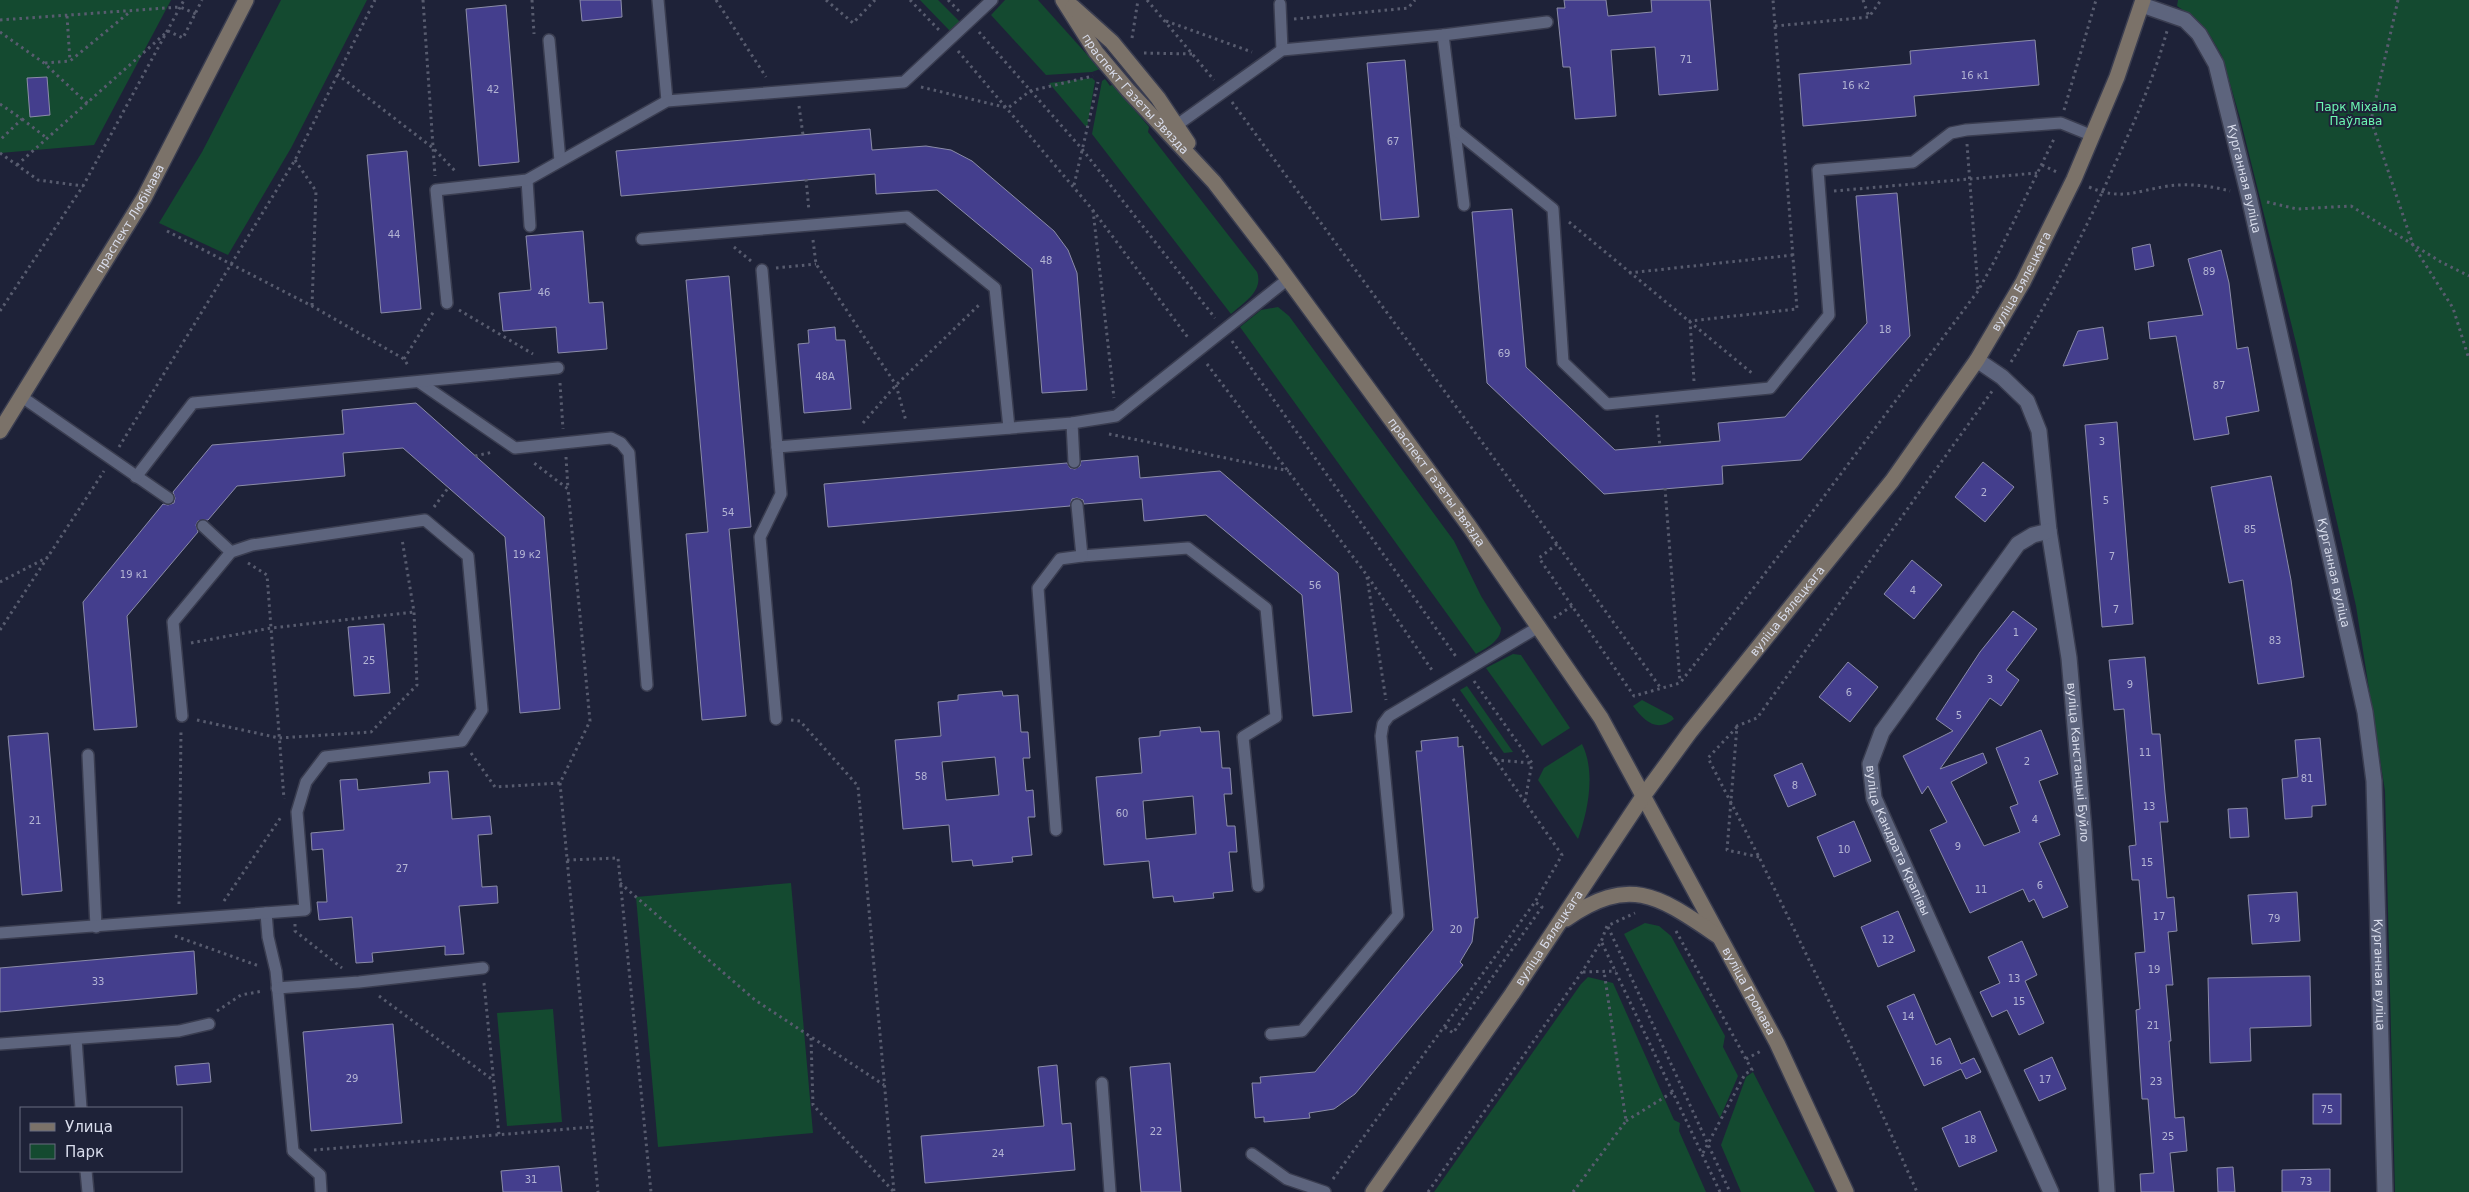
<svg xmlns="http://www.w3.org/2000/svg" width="2469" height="1192" font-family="'DejaVu Sans',sans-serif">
<rect width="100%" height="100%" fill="#1e2238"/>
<g fill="#144a30">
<path d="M0,0H171L94,145L0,153Z"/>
<path d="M281,0H367L291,148L228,255L159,223L202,152Z"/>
<path d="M920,0H938L960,22L950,31Z"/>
<path d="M1005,0H1038L1100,69L1092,72L1046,75L991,15Z"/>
<path d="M2178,0H2469V1192H2395L2385,791L2356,606L2298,351L2240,118L2222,56L2211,37L2196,19L2177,6Z"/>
<path d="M1092,78L1095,81L1087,128L1049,83Z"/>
<path d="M1105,79L1110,86L1113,84L1149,127L1148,132L1257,272C1264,291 1243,303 1231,314L1092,134L1102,81Z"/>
<path d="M1278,307L1289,316L1454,541L1481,596L1501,628C1501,641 1486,648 1476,654L1240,327L1261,310Z"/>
<path d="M1513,654L1521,655L1570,728L1542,746L1486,668Z"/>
<path d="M1467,686L1513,752L1504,753L1460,690Z"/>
<path d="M1642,700L1672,716L1674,719C1657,733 1644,721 1633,706Z"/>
<path d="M1582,744C1596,772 1588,811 1578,839L1538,780L1544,768Z"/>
<path d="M791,883L813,1133L658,1147L636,897Z"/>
<path d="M1645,923L1659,926L1671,936L1725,1036L1723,1047L1738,1076L1720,1118L1624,934Z"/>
<path d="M1588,977L1613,983L1674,1120L1680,1123L1679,1131L1706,1192H1434L1581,984Z"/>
<path d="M553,1009L562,1122L507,1126L497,1013Z"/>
<path d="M1753,1072L1815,1192H1741L1721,1145L1746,1077Z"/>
</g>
<g fill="#443e8d" stroke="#8b8ca8" fill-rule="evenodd">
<path d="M580,0H621L622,17L582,21Z"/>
<path d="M1564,0H1606L1608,16L1652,12L1651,0H1710L1718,90L1659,95L1655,47L1611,50L1616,116L1575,119L1570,67H1563L1557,8H1565Z"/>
<path d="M506,5L519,162L479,166L466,9Z"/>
<path d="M2035,40L2039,85L1914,96L1916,116L1803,126L1799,74L1911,64L1910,51Z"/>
<path d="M1405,60L1419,217L1381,220L1367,63Z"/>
<path d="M47,77L50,115L30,117L27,78Z"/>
<path d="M870,129L872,150L926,146L951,150L972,161L1054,231L1068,250L1077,273L1087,390L1042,393L1032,269L937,190L876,194L875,174L621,196L616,151Z"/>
<path d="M407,151L421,309L381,313L367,155Z"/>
<path d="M1897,193L1910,336L1801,460L1722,466L1723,484L1604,494L1487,383L1472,212L1512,209L1526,367L1615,450L1720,441L1718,423L1785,417L1867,323L1856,196Z"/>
<path d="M583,231L589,303L603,302L607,349L558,353L556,327L503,331L499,293L531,290L526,236Z"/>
<path d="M2150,244L2154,266L2135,270L2132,248Z"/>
<path d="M2221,250L2229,283L2237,349L2248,347L2259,411L2226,417L2229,434L2194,440L2176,336L2150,339L2148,322L2203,315L2188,259Z"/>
<path d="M729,276L751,527L729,529L746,716L702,720L686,534L708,532L686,280Z"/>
<path d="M835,327L836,340H845L851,409L804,413L798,344L809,343L808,330Z"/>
<path d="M2103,327L2108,359L2063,366L2078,331Z"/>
<path d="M416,403L544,517L560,709L520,713L505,537L403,448L343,453L345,476L237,486L208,520L198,521L196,525L198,532L127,616L137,727L94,730L83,602L163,504L168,505L174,503L175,498L173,492L212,445L344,434L342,410Z"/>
<path d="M2117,422L2133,624L2102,627L2085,425Z"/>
<path d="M1138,456L1140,478L1220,471L1338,573L1352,712L1313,716L1302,595L1206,515L1144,521L1142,499L1084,504L1083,500L1077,498L1072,499L1070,506L828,527L824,484L1067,463L1070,468L1075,469L1080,466L1081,461Z"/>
<path d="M1983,462L2014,487L1985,522L1955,497Z"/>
<path d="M2271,476L2291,580L2304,677L2258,684L2243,580L2229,583L2211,487Z"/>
<path d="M1912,560L1942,585L1914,619L1884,594Z"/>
<path d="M2013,611L2037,629L2006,670L2019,680L2001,706L1990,698L1940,769L1983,753L1987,763L1951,782L1984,846L2020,832L2010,807L2018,804L1996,748L2041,730L2058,774L2039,781L2060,835L2039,843L2068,907L2043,918L2034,899L2029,902L2023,889L1970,913L1930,830L1947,822L1928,786L1922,794L1903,756L1953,731L1936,719L1980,652Z"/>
<path d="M384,624L390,693L354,696L348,627Z"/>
<path d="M2145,657L2152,734H2160L2165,793L2168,822H2160L2167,898L2174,897L2177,931L2168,932L2173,985H2166L2171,1041H2169L2175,1118L2184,1117L2187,1151L2170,1153L2174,1192H2141L2140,1174L2154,1173L2148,1099H2142L2136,1010L2140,1009L2135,953L2145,952L2139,880H2132L2129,846L2136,845L2124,709L2114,710L2109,660Z"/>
<path d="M1848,662L1878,687L1850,722L1819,697Z"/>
<path d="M1002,691L1003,696L1018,695L1021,732H1028L1030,758H1023L1026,791L1033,790L1035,817H1028L1032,855L1012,857L1013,862L973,866L972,860L952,862L949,825L903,829L895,740L941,736L938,702L958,700V695ZM995,757L999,795L946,800L942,762Z"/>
<path d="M1200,727L1201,732L1219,731L1222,768H1230L1232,794H1224L1227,826H1235L1237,852H1229L1233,891L1213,893L1214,898L1174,902L1173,896L1153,898L1149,861L1104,865L1096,777L1142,773L1139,738L1160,736V731ZM1193,796L1196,834L1146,839L1143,801Z"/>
<path d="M48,733L62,891L22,895L8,736Z"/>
<path d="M1458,737V747L1463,746L1478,918H1475L1472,942L1460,962L1463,965L1355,1094L1334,1109L1309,1113L1310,1118L1264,1122V1117L1255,1118L1252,1083H1261L1260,1077L1315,1072L1433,930L1416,751H1422L1421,741Z"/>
<path d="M2320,738L2326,805L2312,806V817L2285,819L2282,779L2298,777L2295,740Z"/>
<path d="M1802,763L1816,795L1788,807L1774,775Z"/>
<path d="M448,771L452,819L490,816L492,834L478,835L482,887L497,886L498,903L459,906L464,954L445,955V946L372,953L373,962L356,963L352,917L319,920L317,902H327L323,849L312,850L311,833L344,830L340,780L357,779L358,790L430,783L429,772Z"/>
<path d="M2247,808L2249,837L2230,838L2228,809Z"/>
<path d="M1854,821L1871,861L1834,877L1817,837Z"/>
<path d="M2297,892L2300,941L2252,944L2248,895Z"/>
<path d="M1898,911L1915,951L1878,967L1861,927Z"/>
<path d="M2022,941L2037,975L2025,981L2044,1023L2019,1035L2007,1010L1992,1017L1980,992L2000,983L1988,957Z"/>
<path d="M194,951L197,994L0,1012V968Z"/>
<path d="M2310,976L2311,1026L2250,1028L2251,1061L2210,1063L2208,978Z"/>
<path d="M1914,994L1936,1045L1950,1038L1961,1064L1974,1058L1981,1072L1966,1079L1961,1069L1924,1086L1887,1006Z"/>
<path d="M393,1024L402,1123L311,1131L303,1032Z"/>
<path d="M2052,1057L2066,1089L2039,1101L2024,1070Z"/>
<path d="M209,1063L211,1082L177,1085L175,1066Z"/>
<path d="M1170,1063L1181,1192H1141L1130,1067Z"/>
<path d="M1057,1065L1062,1124L1071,1123L1075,1170L925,1183L921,1136L1044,1126L1038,1067Z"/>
<rect x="2313" y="1094" width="28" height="30"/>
<path d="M1980,1111L1997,1151L1959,1167L1942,1128Z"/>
<path d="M559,1166L562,1192H503L501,1171Z"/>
<path d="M2233,1167L2235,1192H2218L2217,1168Z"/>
<path d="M2330,1169V1192H2282V1170Z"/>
</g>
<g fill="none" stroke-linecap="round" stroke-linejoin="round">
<g stroke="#3a3d50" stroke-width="14">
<g id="lane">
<path d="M658,0L667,101"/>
<path d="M1280,4L1282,50"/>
<path d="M1443,35L1464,205"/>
<path d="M549,40L560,161"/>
<path d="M1170,130L1282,50L1443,35L1547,22"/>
<path d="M1455,130L1553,209L1563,362L1607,404L1770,388L1829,315L1818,170L1913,162L1951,133L1966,130L2061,123L2093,136"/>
<path d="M527,180L530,226"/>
<path d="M642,239L907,217L995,288L1009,428"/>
<path d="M762,270L781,494L760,537L776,719"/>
<path d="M447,303L436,190L527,180L667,101L904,82L992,0"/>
<path d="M419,382L515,448L611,438L621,443L629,453L647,685"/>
<path d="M22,397L168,498"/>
<path d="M1072,423L1074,462"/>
<path d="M777,447L1072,423L1116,416L1288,279"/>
<path d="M136,477L193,403L558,368"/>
<path d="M203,526L231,552"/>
<path d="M1082,556L1188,548L1266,608L1276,717L1243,737L1258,886"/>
<path d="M88,755L96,927"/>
<path d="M1056,830L1038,588L1060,559L1082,556L1077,505"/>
<path d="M266,913L268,937L276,971L293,1151L320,1175L321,1192"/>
<path d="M0,933L305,910L297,812L306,782L325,757L462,741L482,710L468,556L425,520L252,545L231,552L173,622L182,716"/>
<path d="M277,988L359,982L483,968"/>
<path d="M1271,1034L1302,1031L1398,915L1381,736L1383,724L1389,716L1540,626"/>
<path d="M76,1039L81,1108"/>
<path d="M0,1044L179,1031L209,1024"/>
<path d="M1102,1083L1110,1192"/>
<path d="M1252,1154L1287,1179L1325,1192"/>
<path d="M86,1171L88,1192"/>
</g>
</g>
<g stroke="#3a3d50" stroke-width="18">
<g id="street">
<path id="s1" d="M2142,5L2185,20L2199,34L2216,64L2249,197L2365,712L2374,781L2385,1192"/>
<path id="s2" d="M1977,360L2002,377L2027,401L2039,431L2049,531L2069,658L2084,830L2107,1192"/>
<path id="s3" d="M2049,531L2033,535L2018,544L1882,732L1870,764L1874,798L2051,1192"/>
</g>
</g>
<g stroke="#3a3d50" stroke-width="18">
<g id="secondary">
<path id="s4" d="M1063,0L1096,52L1128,90L1214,182L1274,260L1469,526L1601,718L1777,1043L1846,1192"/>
<path d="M1073,7L1112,42L1158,98L1188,143"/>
<path id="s5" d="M0,431L144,198L246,0"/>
<path d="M1566,919C1631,874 1660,897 1718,936"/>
<path id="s6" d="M1373,1192L1512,994L1644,795L1690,732L1892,481L1977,360L2023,282L2074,179L2117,77L2143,0"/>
</g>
</g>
<g stroke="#585c6f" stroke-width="3" stroke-dasharray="2.5 4" stroke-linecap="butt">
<path d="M423,0L435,176"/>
<path d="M532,0L534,34"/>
<path d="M716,0L766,77"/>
<path d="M826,0L853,23L875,0"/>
<path d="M910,0L939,30"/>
<path d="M948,0L959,11"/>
<path d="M1147,0L1214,80"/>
<path d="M1863,0L1869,17"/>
<path d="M2398,0L2371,120L2413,245L2453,308L2469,359"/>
<path d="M67,16L70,61"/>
<path d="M1294,19L1408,8L1415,0"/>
<path d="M0,20L180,7L196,14"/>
<path d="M1166,21L1252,52"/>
<path d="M1775,26L1869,17L1881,0"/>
<path d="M0,32L44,63L88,104"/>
<path d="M979,32L1082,149L1215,318"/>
<path d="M1132,38L1138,0"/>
<path d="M958,51L1092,209L1189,339"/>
<path d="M1144,53L1193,54"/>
<path d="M45,63L70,61L131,11"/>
<path d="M337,74L433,148L457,173"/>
<path d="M921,87L1008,108L1030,91L1093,76"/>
<path d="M1232,102L1557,544L1660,687"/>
<path d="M0,104L22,119L0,140"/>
<path d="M799,106L803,135"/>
<path d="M2064,110L2096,0"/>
<path d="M22,119L48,139"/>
<path d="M1967,144L1978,290"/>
<path d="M0,153L38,180L83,186"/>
<path d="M295,160L316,191L312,306"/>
<path d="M17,165L168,31L183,38L202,0"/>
<path d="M2042,165L2059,173"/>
<path d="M806,179L809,211"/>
<path d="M1074,185L1098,82"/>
<path d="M2089,187C2122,201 2135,191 2168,186C2188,183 2211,186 2230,191"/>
<path d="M1834,191L2037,173"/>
<path d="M2267,202L2297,209L2351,206L2441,262L2469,276"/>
<path d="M1093,210L1114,398"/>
<path d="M1569,222L1753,374"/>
<path d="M167,231L312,306L404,359L409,367"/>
<path d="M813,240L816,264L896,385L906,421"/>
<path d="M734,247L751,261"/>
<path d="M776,268L816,264"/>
<path d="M1629,273L1793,255"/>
<path d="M459,310L533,354"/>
<path d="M0,311L83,186L184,0"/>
<path d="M1232,341L1457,658"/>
<path d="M404,359L434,311"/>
<path d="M2011,362C2050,299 2084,234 2114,166C2134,123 2154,78 2167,31"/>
<path d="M1207,364L1366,574L1434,673"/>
<path d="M1694,381L1690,321L1797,309L1773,0"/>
<path d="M560,383L563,429"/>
<path d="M1657,415L1660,447"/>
<path d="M863,423L896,385L981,303"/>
<path d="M1109,434L1289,471"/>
<path d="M119,447L295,160L375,0"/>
<path d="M475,456L493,452"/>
<path d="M566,457L568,489"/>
<path d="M1665,488L1680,682"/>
<path d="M434,507L448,488"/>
<path d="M1557,544L1539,558L1634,696L1680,683L1804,523L1978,291L1995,260L2054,139"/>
<path d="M248,563L267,575L284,799"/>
<path d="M1367,577L1386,700"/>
<path d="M0,582L48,557"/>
<path d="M1554,618L1572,606"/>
<path d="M0,630L104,471"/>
<path d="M191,643L271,628L414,612"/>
<path d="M1474,681L1532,763L1525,801"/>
<path d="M197,720L279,738L371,732L417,685L414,612L402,539"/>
<path d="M791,720L800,721L858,786L894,1192"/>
<path d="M1737,727L1708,758L1759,857L1861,1067L1917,1192"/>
<path d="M471,753L495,787L560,783L590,721L568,489L534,463"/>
<path d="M1495,760L1531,763"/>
<path d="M560,783L598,1192"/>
<path d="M1759,857L1727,850L1737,726L1757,718L1993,390"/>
<path d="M567,860L618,858L651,1192"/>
<path d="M620,883L755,1000L884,1085"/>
<path d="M224,901L281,817"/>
<path d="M179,904L181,730"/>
<path d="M295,924V931L342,968"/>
<path d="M1608,927L1730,1192"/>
<path d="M1676,931L1752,1070L1745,1074L1703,1153"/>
<path d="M175,936L259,966"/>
<path d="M1602,943L1720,1192"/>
<path d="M1583,972L1616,971"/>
<path d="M484,983L499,1135"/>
<path d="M379,996L493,1080"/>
<path d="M217,1011L241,995L263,991"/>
<path d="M1445,1027L1453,1033L1542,907L1535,902"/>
<path d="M811,1038L813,1105L894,1192"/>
<path d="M1746,1059L1763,1050"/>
<path d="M1626,1121L1673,1092"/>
<path d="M314,1150L592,1127"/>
<path d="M1333,1179L1535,902L1562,855L1451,696"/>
<path d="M1428,1192L1582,972L1601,942L1607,926L1635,913"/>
<path d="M1573,1192L1626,1121L1604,971"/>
</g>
<use href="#lane" stroke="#5d647d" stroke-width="11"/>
<use href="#street" stroke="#5d647d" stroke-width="15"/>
<use href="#secondary" stroke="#7b7269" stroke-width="15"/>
</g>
<g text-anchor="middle" stroke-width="4" stroke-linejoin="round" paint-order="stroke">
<g font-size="10" fill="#b4b5d4">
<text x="1686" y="63">71</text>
<text x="1975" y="79">16 к1</text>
<text x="1856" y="89">16 к2</text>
<text x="493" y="93">42</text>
<text x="1393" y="145">67</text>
<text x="394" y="238">44</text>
<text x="1046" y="264">48</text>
<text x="2209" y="275">89</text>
<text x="544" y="296">46</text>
<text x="1885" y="333">18</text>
<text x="1504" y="357">69</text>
<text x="825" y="380">48А</text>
<text x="2219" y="389">87</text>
<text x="2102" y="445">3</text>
<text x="1984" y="496">2</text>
<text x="2106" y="504">5</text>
<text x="728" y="516">54</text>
<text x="2250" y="533">85</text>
<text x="527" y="558">19 к2</text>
<text x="2112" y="560">7</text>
<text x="134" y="578">19 к1</text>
<text x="1315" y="589">56</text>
<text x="1913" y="594">4</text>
<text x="2116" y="613">7</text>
<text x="2016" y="636">1</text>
<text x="2275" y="644">83</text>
<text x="369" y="664">25</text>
<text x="1990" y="683">3</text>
<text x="2130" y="688">9</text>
<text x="1849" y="696">6</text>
<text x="1959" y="719">5</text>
<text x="2145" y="756">11</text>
<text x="2027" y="765">2</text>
<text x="921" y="780">58</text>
<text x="2307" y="782">81</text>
<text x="1795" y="789">8</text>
<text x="2149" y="810">13</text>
<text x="1122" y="817">60</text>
<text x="2035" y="823">4</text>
<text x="35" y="824">21</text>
<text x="1958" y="850">9</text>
<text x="1844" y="853">10</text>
<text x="2147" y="866">15</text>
<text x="402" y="872">27</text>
<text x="2040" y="889">6</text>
<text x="1981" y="893">11</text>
<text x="2159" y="920">17</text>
<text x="2274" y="922">79</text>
<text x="1456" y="933">20</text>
<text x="1888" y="943">12</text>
<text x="2154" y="973">19</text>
<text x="2014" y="982">13</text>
<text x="98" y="985">33</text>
<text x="2019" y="1005">15</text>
<text x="1908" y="1020">14</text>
<text x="2153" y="1029">21</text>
<text x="1936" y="1065">16</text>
<text x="352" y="1082">29</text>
<text x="2045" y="1083">17</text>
<text x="2156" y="1085">23</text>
<text x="2327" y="1113">75</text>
<text x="1156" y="1135">22</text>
<text x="2168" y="1140">25</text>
<text x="1970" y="1143">18</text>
<text x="998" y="1157">24</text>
<text x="531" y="1183">31</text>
<text x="2306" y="1185">73</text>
</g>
<g font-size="12" fill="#d9ddec" stroke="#1e2238">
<text dy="4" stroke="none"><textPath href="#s4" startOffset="119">праспект Газеты Звязда</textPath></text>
<text dy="4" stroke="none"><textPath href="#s1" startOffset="218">Курганная вуліца</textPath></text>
<text dy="4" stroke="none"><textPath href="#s5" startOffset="249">праспект Любімава</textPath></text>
<text dy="4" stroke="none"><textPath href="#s6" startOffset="1119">вуліца Бялецкага</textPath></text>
<text dy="4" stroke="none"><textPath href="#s4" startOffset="611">праспект Газеты Звязда</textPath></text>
<text dy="4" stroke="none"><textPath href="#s1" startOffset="622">Курганная вуліца</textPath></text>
<text dy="4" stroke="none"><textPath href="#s6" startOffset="714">вуліца Бялецкага</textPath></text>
<text dy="4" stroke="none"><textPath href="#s2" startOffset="431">вуліца Канстанцыі Буйло</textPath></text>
<text dy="4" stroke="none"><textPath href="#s3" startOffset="382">вуліца Кандрата Крапівы</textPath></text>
<text dy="4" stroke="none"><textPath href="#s6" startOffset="309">вуліца Бялецкага</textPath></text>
<text dy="4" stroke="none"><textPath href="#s1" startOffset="1028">Курганная вуліца</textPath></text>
<text dy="4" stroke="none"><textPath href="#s4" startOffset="1209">вуліца Громава</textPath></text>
</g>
<g font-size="12" fill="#6df8b3" stroke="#1e2238">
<text x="2356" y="111">Парк Міхаіла<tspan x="2356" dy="14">Паўлава</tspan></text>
</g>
</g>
<rect x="20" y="1107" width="162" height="65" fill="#1e2238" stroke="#696d80"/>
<rect x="30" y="1123" width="25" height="8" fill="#7b7269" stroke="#696d80"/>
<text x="65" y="1132" font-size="15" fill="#d9ddec">Улица</text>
<rect x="30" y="1144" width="25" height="15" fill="#144a30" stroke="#696d80"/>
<text x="65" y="1157" font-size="15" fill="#d9ddec">Парк</text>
</svg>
